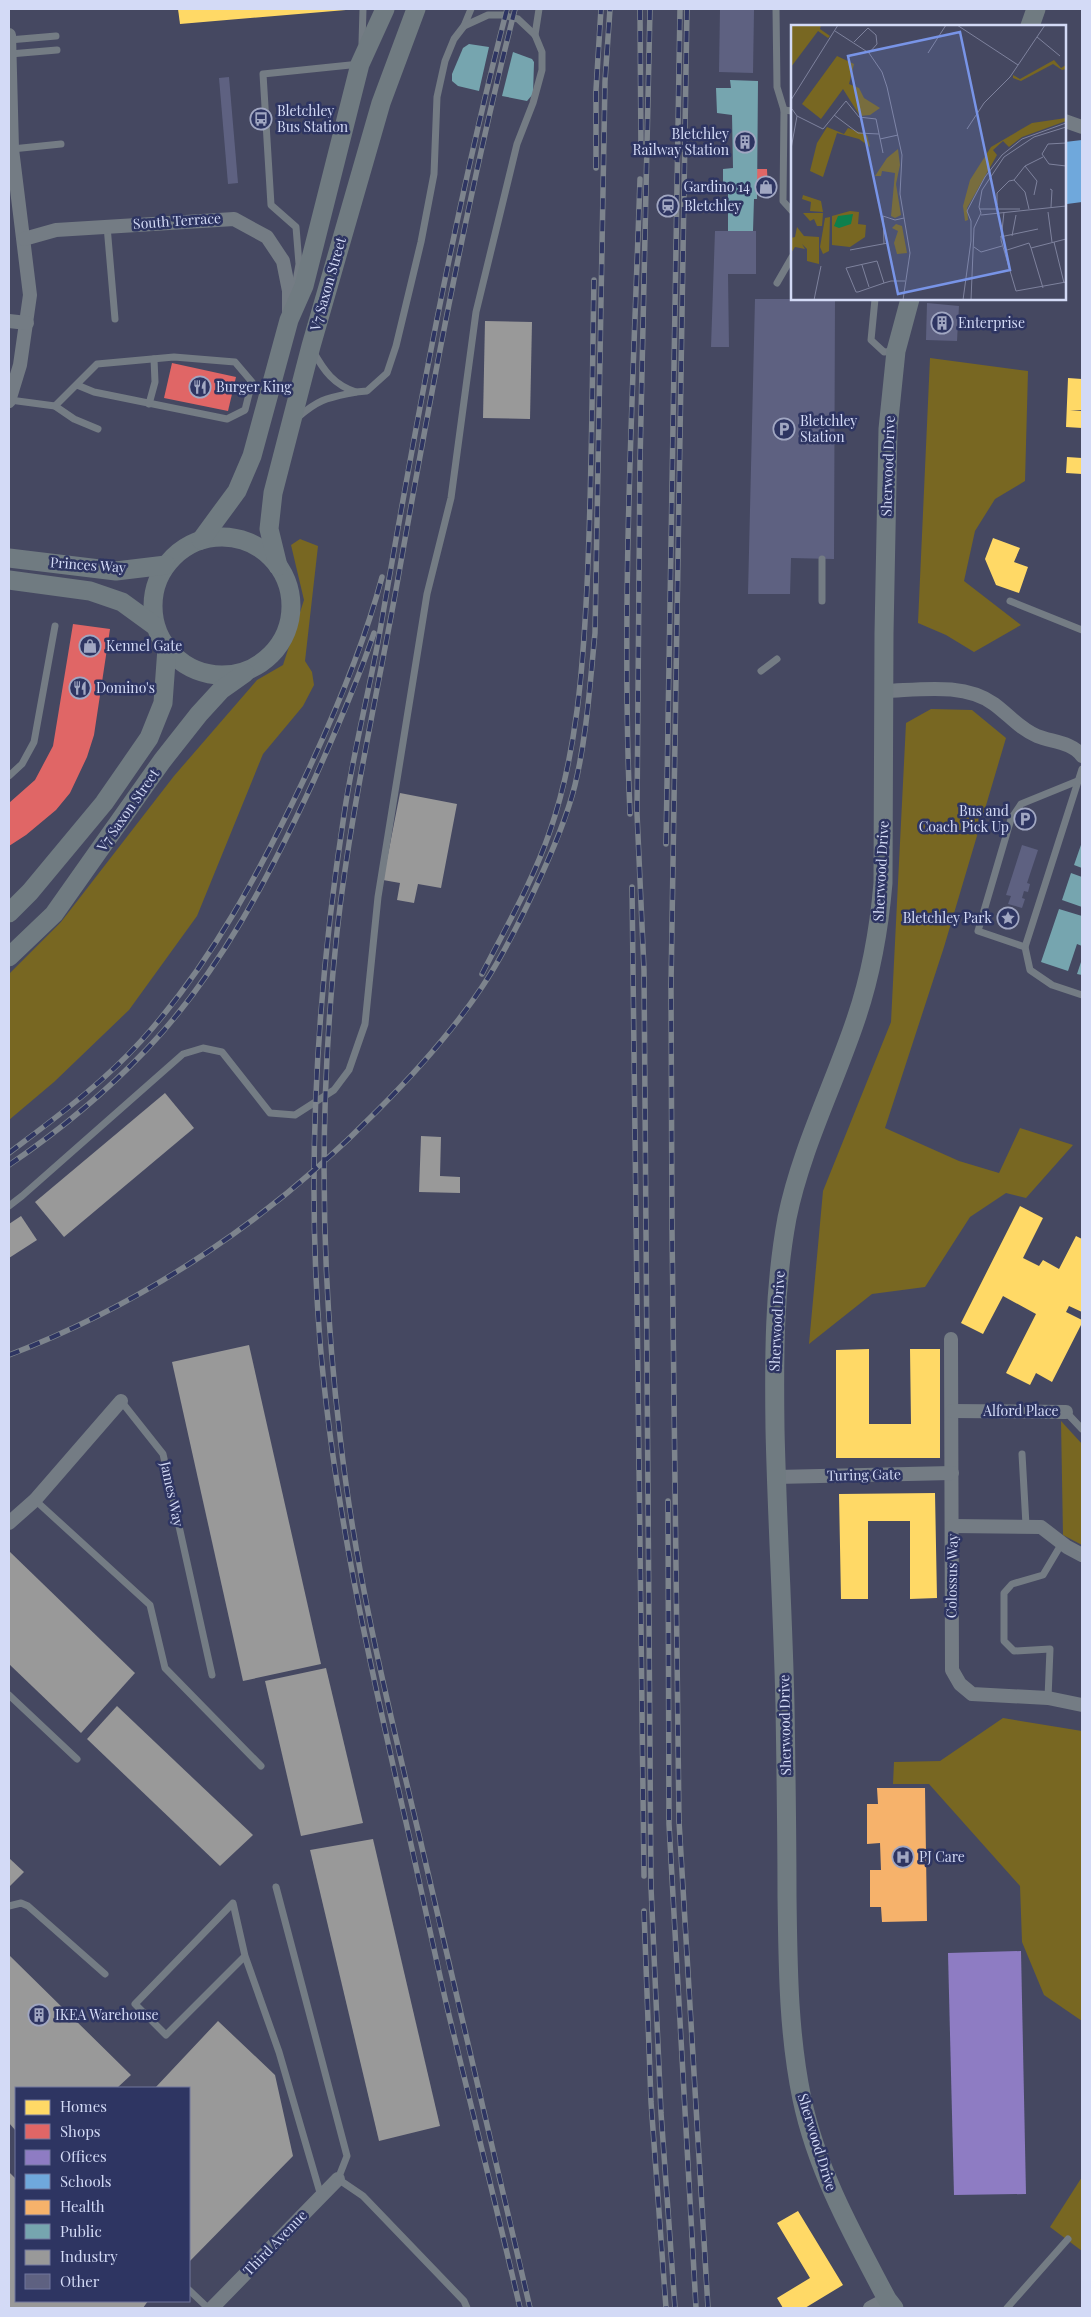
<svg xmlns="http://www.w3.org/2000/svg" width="1091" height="2317" font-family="'Playfair Display',serif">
<rect width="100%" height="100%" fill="#454861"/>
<g fill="#786722">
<path d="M930,358L1028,371L1025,481L995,499L975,531L964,581L1021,625L974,652L946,635L918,623Z"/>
<path d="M300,539L318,546L305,661L312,672L314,685L303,706L263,754L197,916L129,1010L54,1082L9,1120V974L61,922L174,776L257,680L283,665L304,600L291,545Z"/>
<path d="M931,709L972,710L1006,738L944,947L885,1128L959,1161L999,1173L1020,1128L1073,1145L1026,1198L1006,1193L970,1217L925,1287L872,1294L809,1344L823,1191L891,1022L906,723Z"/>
<path d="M1061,1421L1082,1444V1545L1063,1535Z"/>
<path d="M1003,1718L1082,1731V2021L1044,1995L1022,1942L1020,1886L929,1784H893L894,1762L940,1761Z"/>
<path d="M1082,2177V2251L1050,2227Z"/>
</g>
<g fill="#ffd966">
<path d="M178,9H346V10L180,24Z"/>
<path d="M1068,378L1082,379V410L1070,411H1082V428L1066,427Z"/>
<path d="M1067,457L1082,458V474L1066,473Z"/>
<path d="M993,538L1020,548L1014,562L1028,567L1019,593L996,585L985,559Z"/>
<path d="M1020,1206L1043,1218L1023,1258L1039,1266L1043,1260L1059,1269L1076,1236L1082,1239V1312L1069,1306L1066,1312L1082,1320V1323L1052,1382L1036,1373L1030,1385L1006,1373L1036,1314L1003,1296L983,1334L961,1323Z"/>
<path d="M869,1349V1424H911L910,1349H940V1458H836V1350Z"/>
<path d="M935,1493L937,1598L910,1599V1521H868V1599H841L839,1494Z"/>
<path d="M798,2211L843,2285L805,2308H783L777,2298L810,2278L777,2223Z"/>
</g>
<g fill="#e06666">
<path d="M756,169H767L768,191L757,190Z"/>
<path d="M172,363L236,377L228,411L164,398Z"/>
<path d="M73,624L110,629L94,735L87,757L70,793L56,810L26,835L9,846V803L35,780L53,746Z"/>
</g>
<path fill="#8e7cc3" d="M1021,1951L1026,2194L954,2195L948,1953Z"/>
<path fill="#6fa8dc" d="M1082,140V202L1067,204L1065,142Z"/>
<path fill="#f6b26b" d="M877,1788H925L927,1921L882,1922L881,1907H870V1870H881L880,1843L867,1844V1804H878Z"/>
<g fill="#76a5af">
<path d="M469,44L489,47L479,91L458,86L452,81V74L463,48Z"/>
<path d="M513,52L532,59L534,62L533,94L527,101L502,96Z"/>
<path d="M730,80L758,81L757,199H754L753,231L728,232V190H723V169L733,168L732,115L717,113L716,88H731Z"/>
<path d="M1082,842V868L1074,865Z"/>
<path d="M1071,873L1082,877V907L1062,900Z"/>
<path d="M1059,909L1082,916V946L1077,944L1068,971L1041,962Z"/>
<path d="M1082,959V975L1077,974Z"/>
</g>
<g fill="#999">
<path d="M485,321L532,322L530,419L483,418Z"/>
<path d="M400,793L457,804L441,888L418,884L414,903L397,900L400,883L383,880Z"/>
<path d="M165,1093L194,1128L64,1237L35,1202Z"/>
<path d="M421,1136L441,1137L440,1176L460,1177V1193L419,1192Z"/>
<path d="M21,1216L37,1240L9,1258V1224Z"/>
<path d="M249,1345L321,1664L243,1681L172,1362Z"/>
<path d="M9,1551L135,1673L81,1733L9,1664Z"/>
<path d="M326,1668L363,1823L301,1836L265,1681Z"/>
<path d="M117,1706L253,1835L220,1866L87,1739Z"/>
<path d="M373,1839L440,2126L379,2141L310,1850Z"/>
<path d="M9,1858L24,1872L9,1887Z"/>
<path d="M9,1955L131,2075L117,2088H16V2131L9,2123Z"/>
<path d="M218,2021L275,2075L293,2156L189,2262V2088H155Z"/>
<path d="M9,2172L16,2179V2301H148L143,2308H9Z"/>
</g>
<g fill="#5e6181">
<path d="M720,9H754L753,73L719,72Z"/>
<path d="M229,77L238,183L228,184L219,78Z"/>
<path d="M715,231H756V274H728L729,347H711Z"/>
<path d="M755,299H835L834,559L791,558L790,594H748Z"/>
<path d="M927,303L959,306L957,341L926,340Z"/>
<path d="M1022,845L1038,850L1027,883L1030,884L1028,892L1024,891L1022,898L1025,899L1022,908L1008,904L1011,896L1006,895Z"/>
</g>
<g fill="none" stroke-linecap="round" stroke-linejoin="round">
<g stroke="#747c84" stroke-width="7">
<path d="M776,9L777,87L784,110L783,201L792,211"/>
<path d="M464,26L471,9"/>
<path d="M535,35L539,9"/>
<path d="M9,40L56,36"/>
<path d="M362,43L363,9"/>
<path d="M10,54L57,50"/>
<path d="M784,110L792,111"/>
<path d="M12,149L61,144"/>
<path d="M107,226L115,319"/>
<path d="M777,283L792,257"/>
<path d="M295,287L299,264L296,227L271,205L263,74L360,64"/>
<path d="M875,299L871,340L884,352L896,351"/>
<path d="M10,400L55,406L97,364L174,357L235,362L252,382L245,410L227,419L94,392L77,385"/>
<path d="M149,404L155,382L154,359"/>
<path d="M55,406L74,419L98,429"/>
<path d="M297,418C320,398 328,398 356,392C334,385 324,371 313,351"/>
<path d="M822,601V559"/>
<path d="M1010,601L1082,630"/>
<path d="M761,671L777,659"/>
<path d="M1082,769L1025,947L1030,970L1052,985L1082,995"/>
<path d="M9,776L22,764L34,742L55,626"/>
<path d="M1025,947L978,931L1011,819L1021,804L1080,780"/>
<path d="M9,1206L22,1196L183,1054L203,1048L222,1052L270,1113L295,1115L334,1090L349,1070L365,1024L378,897L427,594L451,498L476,312L517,144L533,103L542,70V52L535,35L518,19L502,15H488L464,26L454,39L445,61L437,97L434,174L421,242L396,346L387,373L367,391L356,392"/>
<path d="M121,1401L163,1454L212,1675"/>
<path d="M1066,1412L1082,1429"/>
<path d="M1022,1454L1026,1525"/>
<path d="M35,1500L150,1605L165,1668L261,1766"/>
<path d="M9,1695L77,1759"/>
<path d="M1048,1698L1050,1649L1014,1651L1004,1641V1593L1012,1584L1043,1575L1062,1543"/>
<path d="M276,1887L347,2156L338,2179L363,2196L464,2301L467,2308"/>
<path d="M9,1906L21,1903L28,1906L105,1974"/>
<path d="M245,1956L233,1903L135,2004L166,2035L245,1956L279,2052L321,2196"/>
<path d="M189,2290L208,2308"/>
<path d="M1007,2308L1068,2239"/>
</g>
<g stroke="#747c84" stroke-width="14">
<path d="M9,35L12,149L30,295L20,365L9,401"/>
<path d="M1065,121L1082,127"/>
<path d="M24,239L56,230L234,219L267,237L283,261L289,291V315"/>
<path d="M9,321L27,323"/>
<path d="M884,691C919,690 964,682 994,704C1009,715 1020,729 1037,736C1052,742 1072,742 1082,756"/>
<path d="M951,1339L952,1670L960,1684L972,1694L1048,1698L1082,1705"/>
<path d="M952,1411L1066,1412"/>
<path d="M776,1477L952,1473"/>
<path d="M9,1523L35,1500L121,1401"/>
<path d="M953,1526L1041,1527L1067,1547L1082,1555"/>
<path d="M212,2308L338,2179"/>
<path d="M870,2308L887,2299"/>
</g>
<g stroke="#707b81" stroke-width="19">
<path d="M1030,26L1036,9"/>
<circle cx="222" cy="606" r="69"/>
<path d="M201,540L237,491L252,456L289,320L304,286L360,64L385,9"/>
<path d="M9,558L116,571L166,565"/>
<path d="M278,566L269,529L273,493L311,346L381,103L416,9"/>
<path d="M9,580L90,591L122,602L155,626"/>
<path d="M9,913L30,892L104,803L149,738L163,703L167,648"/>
<path d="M9,957L54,914L162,761L199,714L221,690L245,673"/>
<path d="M894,2308L887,2299C853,2235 817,2171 802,2099C788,2032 788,1964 787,1896C787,1832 786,1769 785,1706C783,1614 777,1521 775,1429C774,1358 774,1288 787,1218C801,1149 834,1085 856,1019C871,975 879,930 883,883L884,634L888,429L896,351L910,299"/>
</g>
<g stroke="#7d848d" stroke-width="5.5">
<g id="rail">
<path d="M507,9C454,214 416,422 380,631C369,692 353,753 344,815C317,990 306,1166 320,1342C333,1499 367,1651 402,1805C418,1873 432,1943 448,2011C472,2110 497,2209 520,2308"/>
<path d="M515,9C467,198 431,392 397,584C376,700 350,814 337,932C319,1098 320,1269 340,1436C355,1572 388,1706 420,1839C456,1996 494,2152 530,2308"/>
<path d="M640,9L641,154"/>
<path d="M650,9L640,462L637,813L644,970L651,1887L661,2113L675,2308"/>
<path d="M687,9L671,985L672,1229L679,1821L708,2308"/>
<path d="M596,168V90L601,9"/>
<path d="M630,814C621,603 633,391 640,179"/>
<path d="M666,844L680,9"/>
<path d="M632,887L644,1876"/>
<path d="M482,974C506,927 533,881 550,831C577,753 583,667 587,586C592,484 592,382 594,280"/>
<path d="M9,1153C55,1118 102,1084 141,1041C212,963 261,869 306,775C336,711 364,645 382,577"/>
<path d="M9,1165C59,1131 105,1093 147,1049C220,972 270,875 314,780C336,731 357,683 374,633"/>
<path d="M9,1355C148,1302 273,1217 377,1111C416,1072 452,1032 482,987C502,957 519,923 534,891C550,857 566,821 575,785C587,735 590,683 595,633L605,81L610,9"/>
<path d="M668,1501L669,1824L696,2308"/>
<path d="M644,1911L651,2102L666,2308"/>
</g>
</g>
<use href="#rail" stroke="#2e3562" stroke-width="4" stroke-dasharray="11" stroke-linecap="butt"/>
</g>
<defs>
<g id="bus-ring" transform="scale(1.125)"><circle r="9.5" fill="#2e3562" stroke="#a1a7c2" stroke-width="1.5"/><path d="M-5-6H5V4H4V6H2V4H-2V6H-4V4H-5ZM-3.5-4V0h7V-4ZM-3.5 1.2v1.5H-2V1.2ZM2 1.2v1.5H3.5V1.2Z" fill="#a1a7c2"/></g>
<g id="building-ring" transform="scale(1.125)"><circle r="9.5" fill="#2e3562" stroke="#a1a7c2" stroke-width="1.5"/><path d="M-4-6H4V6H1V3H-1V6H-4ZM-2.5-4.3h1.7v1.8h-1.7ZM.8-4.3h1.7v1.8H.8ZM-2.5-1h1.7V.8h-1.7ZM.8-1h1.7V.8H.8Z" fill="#a1a7c2"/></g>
<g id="shop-ring" transform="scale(1.125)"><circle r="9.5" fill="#2e3562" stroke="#a1a7c2" stroke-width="1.5"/><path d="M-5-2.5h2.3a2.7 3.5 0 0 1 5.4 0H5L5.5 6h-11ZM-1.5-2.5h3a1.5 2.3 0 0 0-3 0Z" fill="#a1a7c2"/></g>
<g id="station-ring" transform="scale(1.125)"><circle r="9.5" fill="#2e3562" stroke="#a1a7c2" stroke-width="1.5"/><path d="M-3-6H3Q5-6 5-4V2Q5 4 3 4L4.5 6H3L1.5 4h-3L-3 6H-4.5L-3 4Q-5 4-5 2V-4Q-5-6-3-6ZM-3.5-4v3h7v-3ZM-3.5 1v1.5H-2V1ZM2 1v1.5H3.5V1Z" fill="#a1a7c2"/></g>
<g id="restaurant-ring" transform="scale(1.125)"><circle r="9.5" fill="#2e3562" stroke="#a1a7c2" stroke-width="1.5"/><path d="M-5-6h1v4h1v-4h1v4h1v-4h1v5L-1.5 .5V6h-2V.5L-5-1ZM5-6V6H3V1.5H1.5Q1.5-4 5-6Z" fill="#a1a7c2"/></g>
<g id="parking-ring" transform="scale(1.125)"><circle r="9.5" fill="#2e3562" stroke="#a1a7c2" stroke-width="1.5"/><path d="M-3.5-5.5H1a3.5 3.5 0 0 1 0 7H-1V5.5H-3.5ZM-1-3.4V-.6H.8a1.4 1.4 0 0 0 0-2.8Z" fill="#a1a7c2"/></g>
<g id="sight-ring" transform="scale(1.125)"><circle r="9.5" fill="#2e3562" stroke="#a1a7c2" stroke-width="1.5"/><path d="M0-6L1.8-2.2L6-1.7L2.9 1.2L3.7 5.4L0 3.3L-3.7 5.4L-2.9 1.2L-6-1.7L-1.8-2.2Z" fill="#a1a7c2"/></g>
<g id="hospital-ring" transform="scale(1.125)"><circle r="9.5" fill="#2e3562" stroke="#a1a7c2" stroke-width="1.5"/><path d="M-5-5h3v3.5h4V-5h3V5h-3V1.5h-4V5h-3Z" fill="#a1a7c2"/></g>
</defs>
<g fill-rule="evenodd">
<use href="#bus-ring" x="261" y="119"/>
<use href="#building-ring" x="745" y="142"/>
<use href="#shop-ring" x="766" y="187"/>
<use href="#station-ring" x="668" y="206"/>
<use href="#building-ring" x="942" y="323"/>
<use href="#restaurant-ring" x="200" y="387"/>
<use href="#parking-ring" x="784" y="429"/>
<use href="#shop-ring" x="90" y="646"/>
<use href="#restaurant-ring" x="80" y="688"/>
<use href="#parking-ring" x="1025" y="819"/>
<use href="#sight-ring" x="1008" y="918"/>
<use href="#hospital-ring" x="903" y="1857"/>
<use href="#building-ring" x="39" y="2015"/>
</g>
<g text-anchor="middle" stroke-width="5" stroke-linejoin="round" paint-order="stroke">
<g font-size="14" fill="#d3daf6" stroke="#2e3562" text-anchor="start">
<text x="277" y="116">Bletchley<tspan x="277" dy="16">Bus Station</tspan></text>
<text x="729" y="139" text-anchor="end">Bletchley<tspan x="729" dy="16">Railway Station</tspan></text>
<text x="750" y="192" text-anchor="end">Gardino 14</text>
<text x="684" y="211">Bletchley</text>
<text x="958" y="328">Enterprise</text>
<text x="216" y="392">Burger King</text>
<text x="800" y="426">Bletchley<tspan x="800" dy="16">Station</tspan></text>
<text x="106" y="651">Kennel Gate</text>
<text x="96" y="693">Domino's</text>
<text x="1009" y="816" text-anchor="end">Bus and<tspan x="1009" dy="16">Coach Pick Up</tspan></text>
<text x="992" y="923" text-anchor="end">Bletchley Park</text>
<text x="919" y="1862">PJ Care</text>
<text x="55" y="2020">IKEA Warehouse</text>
</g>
<g font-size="14" fill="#d3daf6" stroke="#2e3562">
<text transform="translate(177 221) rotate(-4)" y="5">South Terrace</text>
<text transform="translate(328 284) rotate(-74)" y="5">V7 Saxon Street</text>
<text transform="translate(888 466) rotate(-88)" y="5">Sherwood Drive</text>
<text transform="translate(88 565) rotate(4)" y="5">Princes Way</text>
<text transform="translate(128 810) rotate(-55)" y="5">V7 Saxon Street</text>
<text transform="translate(881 871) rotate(-87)" y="5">Sherwood Drive</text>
<text transform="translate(777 1321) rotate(-87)" y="5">Sherwood Drive</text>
<text x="1021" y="1416">Alford Place</text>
<text transform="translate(864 1475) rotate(-1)" y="5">Turing Gate</text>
<text transform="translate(172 1494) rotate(78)" y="5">James Way</text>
<text transform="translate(952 1576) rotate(-89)" y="5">Colossus Way</text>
<text transform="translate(785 1725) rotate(-91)" y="5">Sherwood Drive</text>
<text transform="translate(817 2142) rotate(73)" y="5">Sherwood Drive</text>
<text transform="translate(275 2243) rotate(-46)" y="5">Third Avenue</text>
</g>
</g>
<g transform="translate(791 25)">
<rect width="275" height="275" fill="#454861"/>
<path d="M0,0H30L29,4L39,11L37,13L27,6L0,42ZM46,31L63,39L58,59L68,63L73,73L89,83L79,90L69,91L52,64L30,94L11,79ZM263,35L270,43L275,40V44L271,45L262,39L230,56L222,53V50L229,54ZM275,93V96L231,112L218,122L212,116L202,125L206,130L176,183L177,195L174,196L172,181L179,155L200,122L241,98ZM36,102L53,109L57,103L76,110L79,122L68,114L46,108L32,152L19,146L26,118ZM107,124L109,140L105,159L110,190L104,193L100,191L104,148L91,146L90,151H84L96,133ZM12,170L30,176L32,187L19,186L20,177L11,174ZM59,186L68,187L67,199L75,200L74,212L59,222L41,220V191ZM12,188H32L31,201H26L23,194L19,196ZM39,192L38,226L32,229L29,222L34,193ZM105,199L111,201L116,228L106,229L103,218L107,206L101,203ZM6,202L13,211L28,212V239L16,236V224L11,219L14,224L4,222L0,228V213L4,212Z" fill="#786722"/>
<path d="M62,189L60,199L48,203L43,201L47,191Z" fill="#0d804d"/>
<path fill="none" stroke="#7e829d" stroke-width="1" d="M166,0L227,40M44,6L78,28L91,47L96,62L111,130L109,169L119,228L112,275M246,12L269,31M63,17L77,3L85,10L86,19L78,28M137,28L155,0M0,75L47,0M43,90L67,108L88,109M6,91L32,104L55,76L68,92L85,94L92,128M176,104L193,78L219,52L254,0M89,114L107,110M275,118L257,119L251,129L258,139L275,141M0,124L6,91L1,84M234,141L246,156L243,170M223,155L234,141L252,132M259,164L261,165L260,182M206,180V168L218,156L223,155L234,167L238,184M188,182L191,165L213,132L243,112L275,102M189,184H229M213,187L210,215L225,266L275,257M257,187L261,217M190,190L275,181M92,191L93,219M92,191L104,195L113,193M221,211L225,190M209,212L247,204M263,217L273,258M183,222L190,227L211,221M240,223L252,263M240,223L275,214M59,225L97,218M213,226L238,218L240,223M71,240L78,262M93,258L86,236L55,243L65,267H67L93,258L100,256H114M23,275L30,241M172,275L180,216V196L176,186L194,152L211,130L231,114L275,98M180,275L183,203L190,188L188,182"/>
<path fill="#7894e7" fill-opacity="0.15" stroke="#7894e7" stroke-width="2.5" d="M169,7L219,245L107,269L57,31Z"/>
<rect width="275" height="275" fill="none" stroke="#d3daf6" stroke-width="2.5"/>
</g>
<rect width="1091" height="2317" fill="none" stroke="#d3daf6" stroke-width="20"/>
<rect x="15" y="2087" width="175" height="215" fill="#2e3562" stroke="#70779d"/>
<rect x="25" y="2100" width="25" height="15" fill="#ffd966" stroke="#70779d"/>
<text x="60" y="2112" font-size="15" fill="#d3daf6">Homes</text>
<rect x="25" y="2124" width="25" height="15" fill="#e06666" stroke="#70779d"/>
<text x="60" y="2137" font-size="15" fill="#d3daf6">Shops</text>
<rect x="25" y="2150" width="25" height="15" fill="#8e7cc3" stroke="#70779d"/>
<text x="60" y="2162" font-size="15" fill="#d3daf6">Offices</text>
<rect x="25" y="2174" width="25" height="15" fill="#6fa8dc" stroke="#70779d"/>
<text x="60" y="2187" font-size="15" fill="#d3daf6">Schools</text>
<rect x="25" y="2200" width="25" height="15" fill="#f6b26b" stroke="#70779d"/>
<text x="60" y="2212" font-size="15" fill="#d3daf6">Health</text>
<rect x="25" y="2224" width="25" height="15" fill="#76a5af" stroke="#70779d"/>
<text x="60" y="2237" font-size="15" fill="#d3daf6">Public</text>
<rect x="25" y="2250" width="25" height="15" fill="#999999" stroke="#70779d"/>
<text x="60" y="2262" font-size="15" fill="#d3daf6">Industry</text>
<rect x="25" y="2274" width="25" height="15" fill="#5e6181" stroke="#70779d"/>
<text x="60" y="2287" font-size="15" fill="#d3daf6">Other</text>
</svg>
